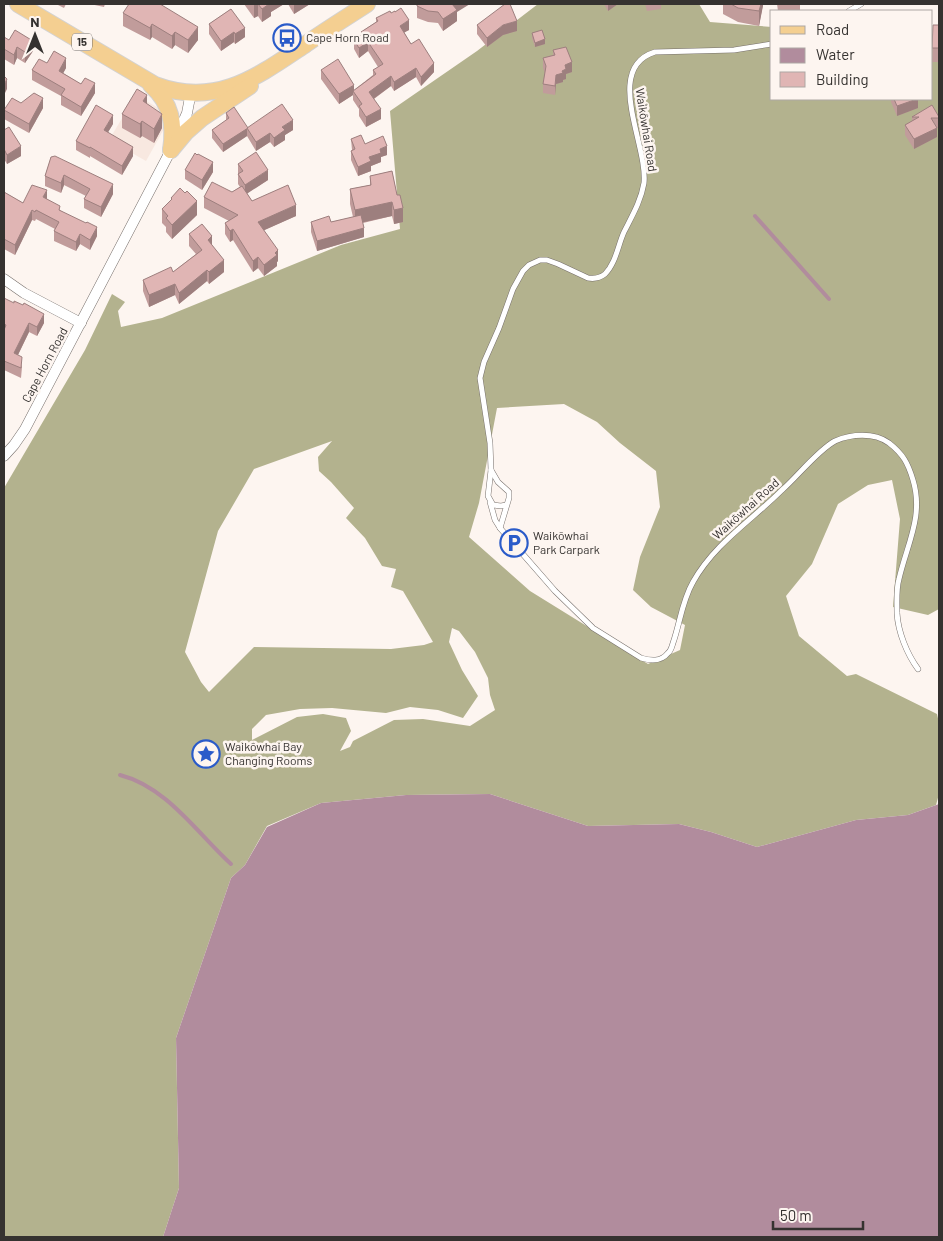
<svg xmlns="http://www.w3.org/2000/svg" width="943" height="1241" font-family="Barlow,sans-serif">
<rect width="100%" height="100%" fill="#fdf5f0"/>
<path fill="#f8e8e0" d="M136,95L160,109L165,127L146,161L109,140Z"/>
<path fill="#b3b28e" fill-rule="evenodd" d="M538,4H699L710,22L772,27V99H932V34L939,36V609L928,615L893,607L900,519L892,480L868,485L838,504L812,564L786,596L799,636L847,676L856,674L937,714L939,723V794L936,805L908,815L856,820L757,847L711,832L679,824L588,826L490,794L406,795L321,803L267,826L245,865L231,878L176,1038L179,1188L163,1237H4V488L85,350L112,294L125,302L118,311L121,327L162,318L341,245L400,229L390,111L477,51ZM564,404L597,422L620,443L656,471L660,507L640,557L633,590L651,607L685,625L680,650L648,664L530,591L469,537L479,503L497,408ZM332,441L318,457L319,471L331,482L354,508L346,518L365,538L382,566L396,569L391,587L403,591L433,642L424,645L391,649L254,647L209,692L201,682L185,652L218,531L254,469ZM452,628L459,631L475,652L488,678L490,695L495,710L470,726L423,719L394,720L353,741L350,747L340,751L351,731L346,718L323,714L297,717L252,740V729L266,715L300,709L332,708L386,713L410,707L438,710L463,718L478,696L462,670L449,642Z"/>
<path fill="#b18c9d" d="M490,794L588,826L679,824L711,832L757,847L856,820L908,815L939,804V1237H163L179,1188L176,1038L231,878L245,865L267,827L321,803L406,795Z"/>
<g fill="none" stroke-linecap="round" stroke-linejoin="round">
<g stroke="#b18c9d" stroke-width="4">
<path d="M755,216L829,299"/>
<path d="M120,775C167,787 197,833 231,864"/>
</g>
<g stroke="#766f6b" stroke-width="6">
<g id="service">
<path d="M849,11L861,4"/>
<path d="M491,470L498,482L509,492V498L500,528"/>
<path d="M490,502L495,520L500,528L555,591L593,628L641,658C651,661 661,662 668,653C671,651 672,646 673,643C680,623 682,601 693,582C714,544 752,520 782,490C797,477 818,450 835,441C851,434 874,432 889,443C903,454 908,463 913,480C924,516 907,544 899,579C896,589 897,602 897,613C898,632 907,654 918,669"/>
<path d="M506,505L501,506L493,505L488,496L491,470L490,443L480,378L484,362L499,328L513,289L523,271L529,265L540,260H547L558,264L588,278C594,279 600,278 605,274C616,263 618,245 624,232C632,216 641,201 644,183C648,145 603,68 655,52L734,50L772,44"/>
</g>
</g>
<g stroke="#766f6b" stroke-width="11">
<g id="minor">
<path d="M4,279L24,293L81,323"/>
<path d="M4,456L14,445L25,429L171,150L187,113L191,92"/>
</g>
</g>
<g stroke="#d3d2d1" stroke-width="18">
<g id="primary">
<path d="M18,4L155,85C217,108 258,76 306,44C326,30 347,17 367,4"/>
<path d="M151,85C171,103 175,124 171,150"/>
<path d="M171,150L186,132L202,118L250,86"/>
</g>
</g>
<use href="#service" stroke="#fff" stroke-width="5"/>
<use href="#minor" stroke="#fff" stroke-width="10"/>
<use href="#primary" stroke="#f4cf91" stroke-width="16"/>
</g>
<g fill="#c19c9b">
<path d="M56,4H66L64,8Z"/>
<path d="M90,4H105L104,7Z"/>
<path d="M244,4H284L271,12V16L262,22L258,16L254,18Z"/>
<path d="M288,4H310L294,14Z"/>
<path d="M417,4L457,12V21L443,31L438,23L428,22L417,18Z"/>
<path d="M599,4H618L608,11L604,4Z"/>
<path d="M645,4H661V9L647,11Z"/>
<path d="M723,4H763L759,26L738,22L723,14Z"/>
<path d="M777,4H800V10L778,11Z"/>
<path d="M231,9L245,37L235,44L234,42L221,51L209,34V24Z"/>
<path d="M123,13L198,40L188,53L175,45L172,49L152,37L150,40L123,26Z"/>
<path d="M391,13L409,30L404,32L411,44L434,72L421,86L416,77L394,91L391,86L374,99L381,119L366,127L359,116V109L353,100V95L339,104L321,79V70L354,90L373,75V70L378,67L368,51L359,58L354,49V40L361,35V32L376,22V18Z"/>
<path d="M477,25L517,31L503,35L487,47L477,34Z"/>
<path d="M933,25H939V62H932Z"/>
<path d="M532,33L545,44L535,47L532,38Z"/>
<path d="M4,37L9,40L33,51L25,63L17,58L14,65L4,59Z"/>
<path d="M553,50L572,72L566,74V79L563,80V82L556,84L555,95L543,93V84L545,73L543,68V58L553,55Z"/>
<path d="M47,63L66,68L63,73L95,93L81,116L61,105V96L32,80V70Z"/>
<path d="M891,99H918V108L897,116L891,102Z"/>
<path d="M21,103L43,108L29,133L4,119V110Z"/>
<path d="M147,104L162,128L154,143L142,136L140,138L122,128V114Z"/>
<path d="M226,113L248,128L293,130L285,135V140L274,147L270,142L256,151L247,136L223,152L212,138V130L226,121Z"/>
<path d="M912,117H939V128H937V137L914,149L905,135V125L912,121Z"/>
<path d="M113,124L108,132L133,156L122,175L90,156V158L76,150V141Z"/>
<path d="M4,130L21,156L7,164L4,159Z"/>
<path d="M351,139L365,144L387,155L381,157V162L371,166V171L358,176L351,160V151L352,150Z"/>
<path d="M51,157L113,194L101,217L84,208V199L86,196L64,185L61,193L45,186V176Z"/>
<path d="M238,164L268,180L247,193L252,201L296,216L264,230L278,261L277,262V266L264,276L258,268L253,272L233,240L230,242L225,234V223L229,221L204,208V197L232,192L240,187L238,184Z"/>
<path d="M185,170L213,172L202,190L185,179Z"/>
<path d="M392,171L403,222L394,224L392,216L363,223L364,237L317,251L311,232V222H331L353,217L350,204V189L370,185V176Z"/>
<path d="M4,192L23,203L47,199L60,210L97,236L90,250L80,244L76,251L54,241V231L55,229L36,219L35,221L32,220L15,255L4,249Z"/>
<path d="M171,198L197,215L172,239L166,232V227L162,223V209L171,201Z"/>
<path d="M189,234L212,245L224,272L209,284L207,281L179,304L175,295L149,307L143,291V280L173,272L196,254L189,246Z"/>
<path d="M4,298L44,323L37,336L29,332L18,355L22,367L21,378L4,370Z"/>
</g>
<g fill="#9d7f7e">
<path d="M256,4H258V16L254,18V5Z"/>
<path d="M269,4H284L271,12V16L262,22V9Z"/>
<path d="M294,4H310L294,14Z"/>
<path d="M452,4H470L457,12V21L443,31V19Z"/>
<path d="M608,4H618L608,11Z"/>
<path d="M761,4H763V6L759,26V11Z"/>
<path d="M409,20V30L400,35V26Z"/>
<path d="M517,21V31L503,35L487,47V38L503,25Z"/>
<path d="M152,24V37L150,40V28Z"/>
<path d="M198,27V40L188,53V40Z"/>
<path d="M245,28V37L235,44V34Z"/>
<path d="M175,32V45L172,49V36Z"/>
<path d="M234,32V42L221,51V41Z"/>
<path d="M545,39V44L535,47V43Z"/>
<path d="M33,41V51L25,63V52Z"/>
<path d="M368,42V51L359,58V48Z"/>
<path d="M17,47V58L14,65V55Z"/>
<path d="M66,58V68L59,81V71Z"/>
<path d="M572,62V72L566,74V79L563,80V82L556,84L555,95V86L556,75L562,71L565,65Z"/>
<path d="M434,63V72L421,86V77Z"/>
<path d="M416,68V77L394,91V82Z"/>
<path d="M391,76V86L369,102V92Z"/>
<path d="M7,79V89L4,95V85Z"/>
<path d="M95,83V93L81,116V107Z"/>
<path d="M354,85V93L353,91V95L339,104V94Z"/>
<path d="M147,95V109L143,101Z"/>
<path d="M43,98V108L29,133V124Z"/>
<path d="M918,99V108L897,116V106Z"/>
<path d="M381,109V119L366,127V117Z"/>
<path d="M162,114V128L154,143V129Z"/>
<path d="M113,115V124L104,139V130Z"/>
<path d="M293,120V130L285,135V140L274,147V138L282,127Z"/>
<path d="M142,121V136L140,138V124Z"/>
<path d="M247,128V136L223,152V144Z"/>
<path d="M937,128V137L914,149V139Z"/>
<path d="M270,133V142L256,151V142Z"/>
<path d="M21,146V156L7,164V155Z"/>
<path d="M387,146V155L381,157V162L371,166V171L358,176V167L380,149Z"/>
<path d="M133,147V156L122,175V166Z"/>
<path d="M213,162V172L202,190V180Z"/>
<path d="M268,170V180L245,195V185Z"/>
<path d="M64,175V185L61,193V183Z"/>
<path d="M113,184V194L101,217V207Z"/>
<path d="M47,190V200L43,197Z"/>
<path d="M197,201V215L172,239V225Z"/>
<path d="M392,202V216L355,224V210Z"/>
<path d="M296,205V216L258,233V222Z"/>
<path d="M403,208V222L394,224V210Z"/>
<path d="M32,210V220L15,255V245Z"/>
<path d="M97,227V236L90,250V240Z"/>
<path d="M364,228V237L317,251V241Z"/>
<path d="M233,229V240L230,242V231Z"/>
<path d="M80,234V244L76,251V242Z"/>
<path d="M212,236V248L208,240Z"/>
<path d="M278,250V261L277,262V266L264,276V265L275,253Z"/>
<path d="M258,257V268L253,272V261Z"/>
<path d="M224,260V272L209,284V272Z"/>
<path d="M207,270V281L179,304V293Z"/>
<path d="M175,284V295L149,307V295Z"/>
<path d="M44,314V323L37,336V327Z"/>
<path d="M29,323V332L14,363V353Z"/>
</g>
<g fill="#e0b5b4" stroke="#9d7f7e">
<path d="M129,4H160L198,27L188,40L175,32L172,36L152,24L150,28L123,13Z"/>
<path d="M258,4H269L262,9Z"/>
<path d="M417,4H452L457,10L443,19L438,12L428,11L417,6Z"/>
<path d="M505,4H510L517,21L503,25L487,38L477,25Z"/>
<path d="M731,4H761L759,11L738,8Z"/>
<path d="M401,8L409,20L400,26L411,44L419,39L434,63L421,77L416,68L394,82L391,76L369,92L381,109L366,117L359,106L362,104L353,91L376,74L373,70L383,64L368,42L359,48L354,40L363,34L361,32L378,21L376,18L390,11L391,13L395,11V12Z"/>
<path d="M231,9L245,28L235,34L234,32L221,41L209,24Z"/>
<path d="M933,25H939V48H932Z"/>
<path d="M15,30L33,41L25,52L17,47L14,55L4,49V37L9,40Z"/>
<path d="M542,30L545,39L535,43L532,33Z"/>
<path d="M566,47L572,62L565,65L566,69L562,71L563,73L556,75L555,86L543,84L546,66L543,58L555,55L553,50Z"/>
<path d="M54,51L66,58L59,71L81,84L85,78L95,83L81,107L61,95L65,89L32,70L39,59L47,63Z"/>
<path d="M338,59L354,85L339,94L321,70Z"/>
<path d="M4,76L7,79L4,85Z"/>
<path d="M137,89L147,95L143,101L162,114L154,129L142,121L140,124L122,114Z"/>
<path d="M34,93L43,98L29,124L4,110L12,98L21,103Z"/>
<path d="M894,99H917L897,106Z"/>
<path d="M282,104L293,120L282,127L285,130L274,138L270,133L256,142L247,128Z"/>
<path d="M96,105L113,115L104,130L133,147L122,166L90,147V148L76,141Z"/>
<path d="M932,105L939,117V118H931L937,128L914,139L905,125L919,117H912Z"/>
<path d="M234,107L248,128L223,144L212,130L229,118L226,113Z"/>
<path d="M9,127L21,146L7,155L4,149V130Z"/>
<path d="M361,135L365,144L383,136L387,146L380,149L381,153L369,157L371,161L358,167L351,151L355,149L351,139Z"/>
<path d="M256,152L268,170L245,185L238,174L243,171L238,164Z"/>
<path d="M195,153L197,155L198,154L213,162L202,180L185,170Z"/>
<path d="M55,156L113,184L101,207L84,199L90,189L64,175L61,183L45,176L51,157Z"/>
<path d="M392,171L397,195H400L403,208L394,210L392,202L355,210L350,189L371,185L370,176Z"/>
<path d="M212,182L232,192L242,186L252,201L288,185L296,205L258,222L278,250L275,253L277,255L264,265L258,257L253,261L233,229L230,231L225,223L238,215L204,197Z"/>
<path d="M32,185L47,190L43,197L60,206L59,210L86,223L87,222L97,227L90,240L80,234L76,242L54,231L59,222L36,210L35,212L32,210L15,245L4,239V192L23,203Z"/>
<path d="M180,188L185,193L187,191L197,201L172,225L166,218L168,216L162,209L172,199L171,198Z"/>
<path d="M361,215L364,228L317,241L311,222L329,216L331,222Z"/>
<path d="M202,224L212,236L208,240L224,260L209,272L207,270L179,293L175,284L149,295L143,280L171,267L173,272L202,250L189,234Z"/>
<path d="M4,298L14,303V301L23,305L24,303L44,314L37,327L29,323L14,353L22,357L21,368L4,361V330L6,325L4,324Z"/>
</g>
<defs>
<g id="bus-ring" transform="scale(1.4375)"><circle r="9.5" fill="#fdf5f0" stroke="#2a5bc9" stroke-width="1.5"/><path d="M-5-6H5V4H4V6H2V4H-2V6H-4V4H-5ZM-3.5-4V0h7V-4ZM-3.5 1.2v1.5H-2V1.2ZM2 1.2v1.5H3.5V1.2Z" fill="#2a5bc9"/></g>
<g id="parking-ring" transform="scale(1.4375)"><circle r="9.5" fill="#fdf5f0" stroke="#2a5bc9" stroke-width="1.5"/><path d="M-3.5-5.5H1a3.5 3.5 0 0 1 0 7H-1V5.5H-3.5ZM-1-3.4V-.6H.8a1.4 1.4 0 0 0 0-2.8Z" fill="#2a5bc9"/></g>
<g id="sight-ring" transform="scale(1.4375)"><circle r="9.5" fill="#fdf5f0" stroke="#2a5bc9" stroke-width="1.5"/><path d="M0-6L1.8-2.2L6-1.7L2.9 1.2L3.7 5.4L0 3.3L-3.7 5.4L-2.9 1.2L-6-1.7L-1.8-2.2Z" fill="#2a5bc9"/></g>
</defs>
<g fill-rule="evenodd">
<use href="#bus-ring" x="287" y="38"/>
<use href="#parking-ring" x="514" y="543"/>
<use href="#sight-ring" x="206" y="754"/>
</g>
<g text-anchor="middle" stroke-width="5" stroke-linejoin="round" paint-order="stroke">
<rect fill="#fdf5f0" stroke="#716c6a" stroke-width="1" x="72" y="33.5" width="20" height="17" rx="4"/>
<g font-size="11" font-weight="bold" fill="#353230">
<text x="82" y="46">15</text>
</g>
<g font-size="12" fill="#353230" stroke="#fdf5f0" text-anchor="start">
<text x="306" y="42">Cape Horn Road</text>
<text x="533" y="540">Waikōwhai<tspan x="533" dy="14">Park Carpark</tspan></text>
<text x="225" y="751">Waikōwhai Bay<tspan x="225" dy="14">Changing Rooms</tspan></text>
</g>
<g font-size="12" fill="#353230" stroke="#fdf5f0">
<text transform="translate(646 130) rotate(81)" y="4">Waikōwhai Road</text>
<text transform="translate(45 365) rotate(-62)" y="4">Cape Horn Road</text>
<text transform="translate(746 509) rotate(-42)" y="4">Waikōwhai Road</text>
</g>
</g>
<rect width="943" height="1241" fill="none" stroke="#353230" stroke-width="10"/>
<rect x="770" y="10" width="162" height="90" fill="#fdf5f0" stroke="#ada7a3"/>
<rect x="780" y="26" width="25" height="8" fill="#f4cf91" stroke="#ada7a3"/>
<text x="816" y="35" font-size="15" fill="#353230">Road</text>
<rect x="780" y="48" width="25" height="15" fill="#b18c9d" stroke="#ada7a3"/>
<text x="816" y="60" font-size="15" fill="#353230">Water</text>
<rect x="780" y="72" width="25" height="15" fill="#e0b5b4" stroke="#ada7a3"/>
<text x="816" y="85" font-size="15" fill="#353230">Building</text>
<g transform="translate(35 35)" stroke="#fdf5f0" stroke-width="4" paint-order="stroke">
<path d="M0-4L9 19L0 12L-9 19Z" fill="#353230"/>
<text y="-8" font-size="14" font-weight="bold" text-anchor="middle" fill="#353230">N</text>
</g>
<path d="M773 1221v8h90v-8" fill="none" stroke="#353230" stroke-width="2.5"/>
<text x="780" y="1221" font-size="15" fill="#353230" stroke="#fdf5f0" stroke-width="4" paint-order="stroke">50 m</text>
</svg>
